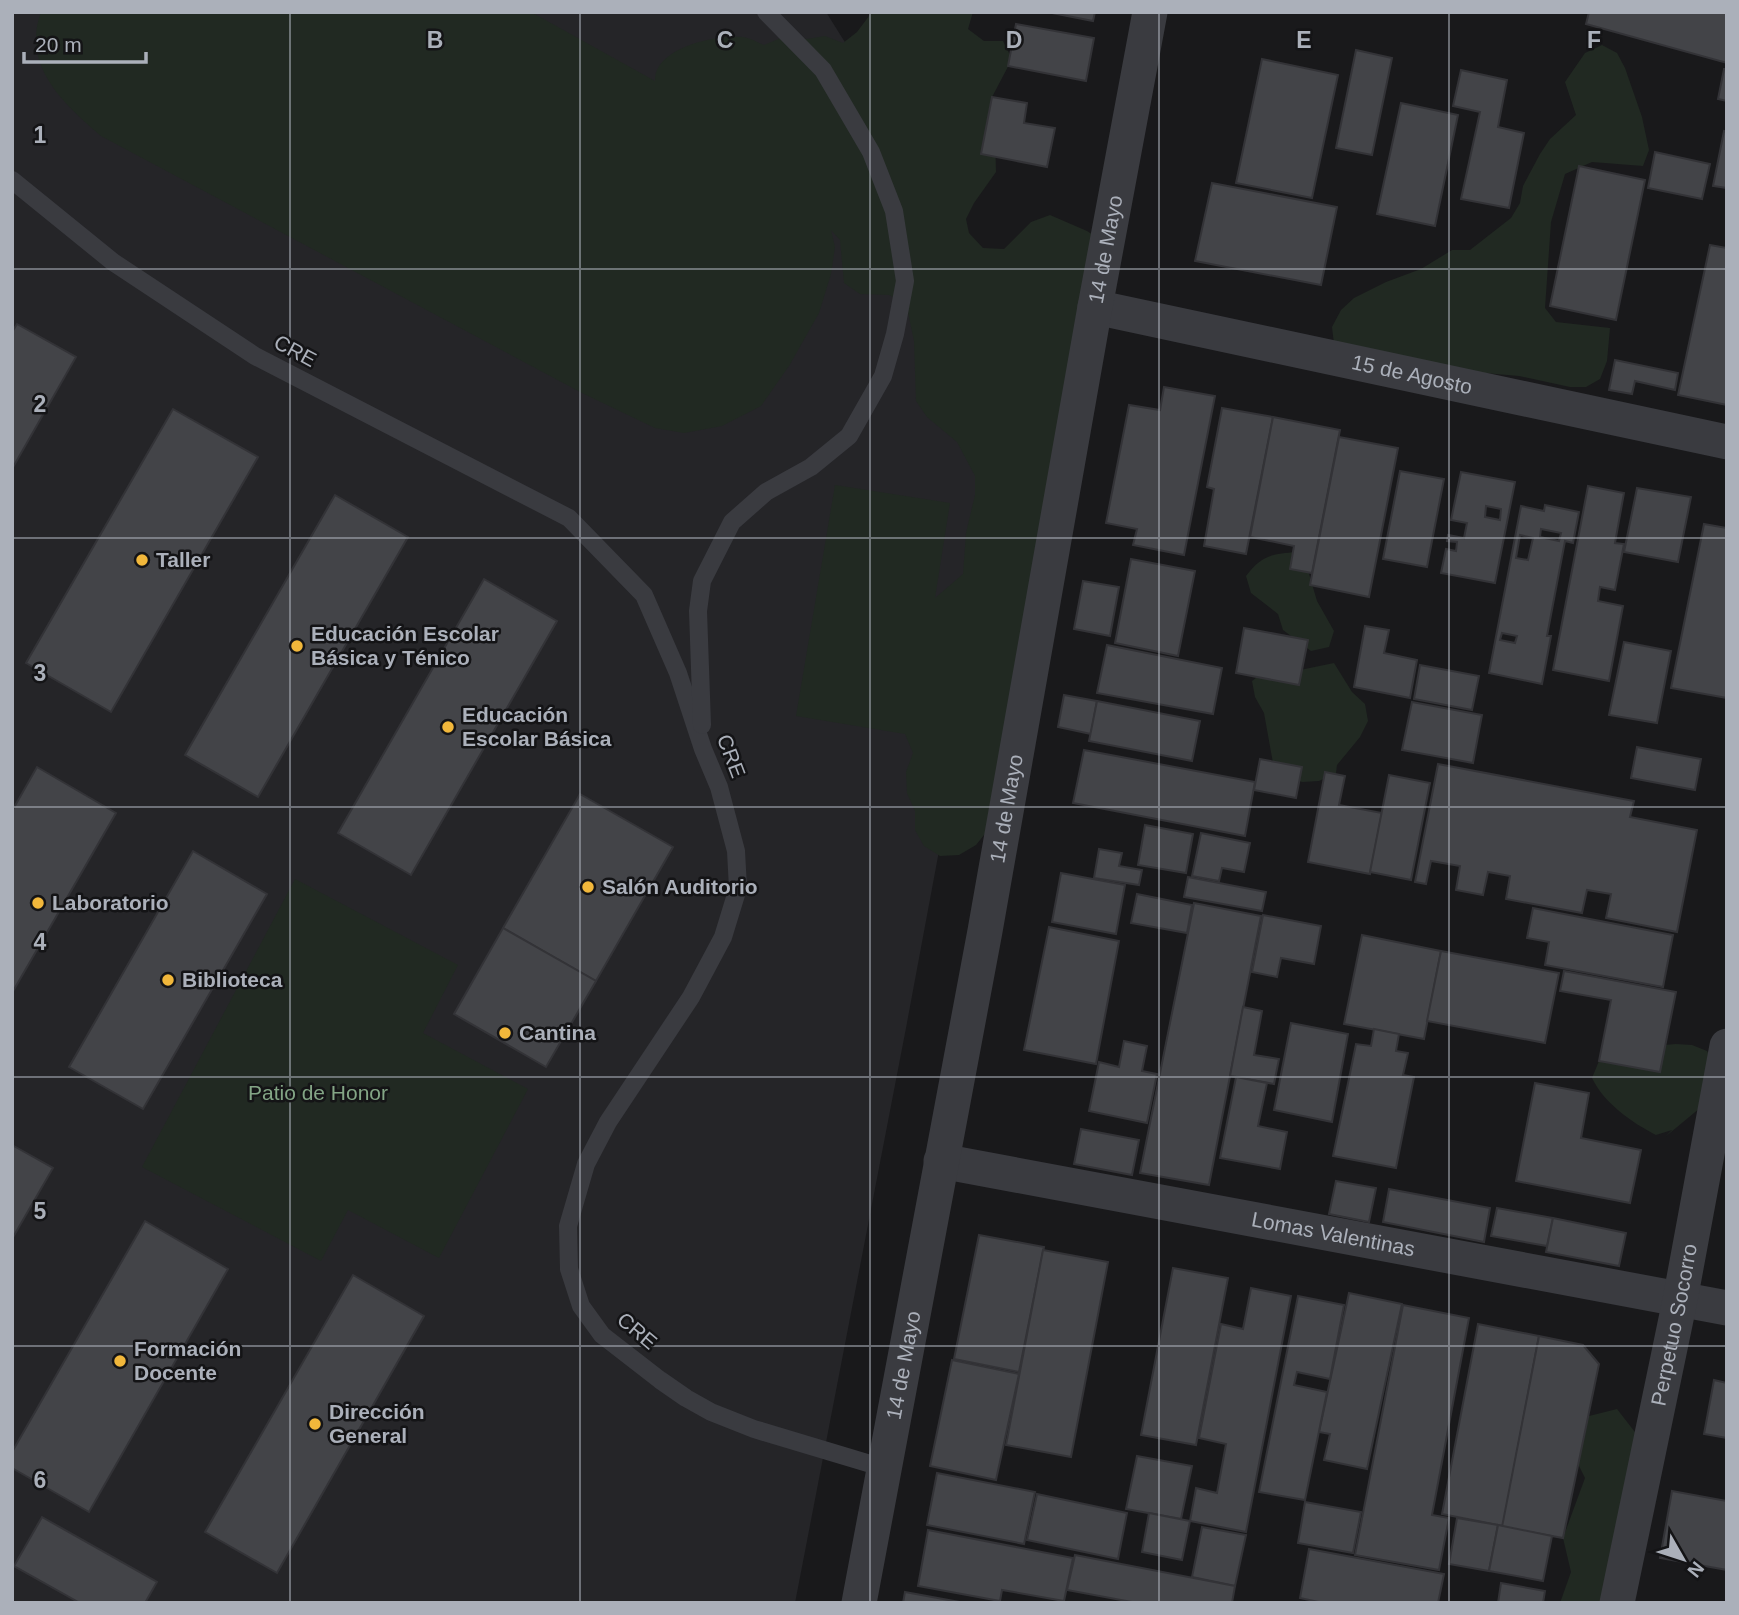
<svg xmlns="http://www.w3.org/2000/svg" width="1739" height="1615" font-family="Helvetica,sans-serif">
<rect width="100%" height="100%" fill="#19191b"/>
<path fill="#252528" d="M12,12H826L981,259L1046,277L906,1028L795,1603H12Z"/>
<g fill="#212922">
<path d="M41,12H531L655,81C655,78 655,74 657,70C668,45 718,35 743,37C750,38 757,42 764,45L788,35L807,39L825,36L843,43L857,32L872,12H973L968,29L984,41H1003L1012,59L991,99L988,116L995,136L996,172L974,203L966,219L969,233L983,248L1004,249L1031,222L1050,215L1087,231L1108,245L988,830L976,845L959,855L940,856L924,846L915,830V811L907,793L906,772L913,753L905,734L796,716L835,485L950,503L935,598L963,574L966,533L975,495V476L957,442L927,417L916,401L914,341L906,303L889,295L860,294L844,283L840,240L831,230L835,247L831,274L819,313L789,366L761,406L722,426L684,433L655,428L582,393L101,136C64,104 21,66 41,12Z"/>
<path d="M1602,45L1617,53L1625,68L1642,117L1649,150L1643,166L1592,162L1565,174L1551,222L1545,308L1556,322L1610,328L1607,361L1600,379L1586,387H1570L1519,376L1450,370L1334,344L1332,327L1341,310L1354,298L1386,282L1421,269L1452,250H1470L1511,218L1520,203L1523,186L1540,154L1550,139L1576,115L1565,82L1585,53Z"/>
<path d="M1297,552L1307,567L1317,601L1334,631L1329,647L1311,651L1283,630L1278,614L1251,593L1246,576C1262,555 1271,554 1297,552Z"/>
<path d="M1334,663L1352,692L1365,704L1368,721L1360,737L1337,765L1336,773L1319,781L1302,782L1286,775L1273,763L1264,713L1255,697L1252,681L1265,671L1300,670Z"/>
<path d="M295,879L458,965L423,1033L528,1089L439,1258L348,1210L321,1261L142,1167Z"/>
<path d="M1676,1044L1692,1045L1707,1051L1716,1067L1706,1103L1665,1137L1672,1130L1656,1135C1631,1122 1604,1103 1592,1078L1599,1061L1641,1047Z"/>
<path d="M1617,1409L1638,1436L1621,1603H1560L1571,1572L1563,1538L1585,1478L1569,1446L1585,1417Z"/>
</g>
<g fill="#434448" stroke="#333337" stroke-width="2" fill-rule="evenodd">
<path d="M1047,12H1095L1093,21Z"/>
<path d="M1589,12H1727V63L1586,24Z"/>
<path d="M1016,24L1094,38L1086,81L1008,66Z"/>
<path d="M1356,50L1392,58L1372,155L1336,148Z"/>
<path d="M1262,59L1338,75L1312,198L1236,183Z"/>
<path d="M1724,69H1727V101L1718,99Z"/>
<path d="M1461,70L1507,80L1498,127L1524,133L1509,208L1461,199L1480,112L1453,106Z"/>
<path d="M992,97L1027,103L1024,123L1055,128L1047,167L981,154Z"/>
<path d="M1401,103L1458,115L1435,226L1377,214Z"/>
<path d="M1724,131L1727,132V188L1713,186Z"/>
<path d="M1655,152L1710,164L1702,199L1648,188Z"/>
<path d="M1579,166L1645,180L1616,320L1550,306Z"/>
<path d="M1212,183L1337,207L1321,285L1195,261Z"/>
<path d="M1710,245L1727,248V405L1678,395Z"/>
<path d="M17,324L76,357L12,469V332Z"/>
<path d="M1615,360L1678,373L1675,390L1635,381L1632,394L1609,390Z"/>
<path d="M1164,387L1215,396L1184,555L1133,545L1137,529L1106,523L1129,405L1160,410Z"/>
<path d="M1222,408L1273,417L1246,554L1204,546L1214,489L1207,487Z"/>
<path d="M173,409L258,457L111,712L26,663Z"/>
<path d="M1273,417L1340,430L1312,573L1290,569L1294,546L1250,537Z"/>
<path d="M1339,437L1398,448L1369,597L1310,585Z"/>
<path d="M1400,471L1444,479L1427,567L1383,559Z"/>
<path d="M1461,472L1515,482L1495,583L1441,573L1446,549L1456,551L1457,542L1447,541L1448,535L1464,538L1467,523L1451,520ZM1486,506L1501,509L1500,520L1485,517Z"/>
<path d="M1588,486L1624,493L1615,543L1624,544L1615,590L1600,587L1598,601L1623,606L1609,681L1553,670Z"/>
<path d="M1637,488L1691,497L1678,562L1624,552Z"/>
<path d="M335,495L408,537L258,797L185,755Z"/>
<path d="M1545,505L1579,512L1573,543L1565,541L1547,636H1551L1542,684L1489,673L1521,506L1544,511ZM1541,529L1561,533L1559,541L1540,537ZM1520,535L1533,538L1528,560L1516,558ZM1502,633L1517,636L1515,643L1500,640Z"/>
<path d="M1704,524L1727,528V698L1671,688Z"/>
<path d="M1131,559L1195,571L1178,656L1115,643Z"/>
<path d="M484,579L557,621L411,875L338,833Z"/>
<path d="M1083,581L1119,587L1110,636L1074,629Z"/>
<path d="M1365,626L1389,630L1384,653L1417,660L1410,698L1354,687Z"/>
<path d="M1244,628L1308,640L1299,685L1236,673Z"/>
<path d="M1624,642L1671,651L1657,723L1609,715Z"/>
<path d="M1107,645L1222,668L1213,714L1097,693Z"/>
<path d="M1420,665L1479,676L1472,710L1414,699Z"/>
<path d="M1064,695L1097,701L1091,734L1058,727Z"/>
<path d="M1097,701L1200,721L1192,761L1089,741Z"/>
<path d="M1412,702L1482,715L1473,763L1402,750Z"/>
<path d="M1637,747L1701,759L1695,790L1631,778Z"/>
<path d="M1084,750L1255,782L1245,836L1073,803Z"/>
<path d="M1260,759L1302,767L1296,798L1254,790Z"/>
<path d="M1438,764L1634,801L1630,817L1697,830L1677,932L1606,918L1611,894L1587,890L1582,913L1506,899L1510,876L1488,872L1483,895L1456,890L1460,866L1431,861L1426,884L1415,882Z"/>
<path d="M37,767L116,813L12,993V811Z"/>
<path d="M1325,772L1345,776L1339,805L1382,813L1370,874L1308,862Z"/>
<path d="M1389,775L1430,783L1411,880L1370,872Z"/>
<path d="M580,794L673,847L596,981L503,928Z"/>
<path d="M1145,825L1193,834L1186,873L1138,865Z"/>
<path d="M1201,833L1250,843L1244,872L1222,868L1219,881L1192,876Z"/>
<path d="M1099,849L1122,853L1119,866L1142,870L1139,885L1094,878Z"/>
<path d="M193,851L267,894L143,1109L69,1067Z"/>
<path d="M1061,873L1125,885L1116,934L1052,922Z"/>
<path d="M1188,877L1266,892L1262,911L1184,897Z"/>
<path d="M1137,894L1192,905L1187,933L1131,923Z"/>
<path d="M1194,903L1261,916L1209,1185L1140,1173Z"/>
<path d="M1533,908L1673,935L1663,987L1545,965L1549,942L1527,938Z"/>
<path d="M1263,915L1321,926L1314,964L1281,958L1277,977L1252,972Z"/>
<path d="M1049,927L1119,941L1096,1064L1024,1050Z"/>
<path d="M503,928L596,981L546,1067L454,1014Z"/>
<path d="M1362,935L1441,951L1424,1039L1344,1024Z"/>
<path d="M1441,951L1559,973L1545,1043L1427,1021Z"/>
<path d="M1564,971L1676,992L1660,1072L1599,1061L1611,1000L1560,991Z"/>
<path d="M1243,1007L1262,1011L1254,1055L1279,1059L1274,1084L1230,1076Z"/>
<path d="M1291,1023L1348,1034L1332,1122L1274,1110Z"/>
<path d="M1374,1029L1399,1034L1396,1051L1408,1053L1403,1075L1414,1077L1396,1168L1333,1156L1356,1044L1371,1046Z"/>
<path d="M1124,1041L1147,1046L1142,1071L1157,1074L1147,1123L1089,1111L1099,1062L1119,1067Z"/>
<path d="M1236,1077L1267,1083L1258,1126L1287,1132L1280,1169L1220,1158Z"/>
<path d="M1535,1083L1589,1093L1581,1138L1641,1150L1630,1203L1516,1181Z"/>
<path d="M1081,1129L1139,1140L1132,1175L1074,1164Z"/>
<path d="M12,1145L53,1168L12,1239Z"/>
<path d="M1336,1181L1376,1188L1369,1222L1329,1214Z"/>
<path d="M1389,1189L1490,1208L1484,1242L1383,1222Z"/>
<path d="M1497,1208L1553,1218L1547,1246L1491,1236Z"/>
<path d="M1553,1218L1626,1233L1619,1266L1546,1252Z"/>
<path d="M145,1221L228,1269L89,1512L12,1468V1452Z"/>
<path d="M979,1235L1044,1247L1019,1372L954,1359Z"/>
<path d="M1043,1250L1108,1262L1071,1457L1006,1445Z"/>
<path d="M1173,1268L1228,1278L1196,1445L1141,1435Z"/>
<path d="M353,1275L424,1316L277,1573L205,1532Z"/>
<path d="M1251,1288L1291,1296L1246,1532L1190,1521L1196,1488L1217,1493L1226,1444L1199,1438L1221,1324L1243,1329Z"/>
<path d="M1349,1293L1402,1304L1367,1469L1324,1460L1330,1434L1319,1432Z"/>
<path d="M1298,1296L1344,1305L1330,1379L1297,1372L1294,1385L1327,1392L1305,1500L1259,1492Z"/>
<path d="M1403,1305L1469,1318L1432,1515L1449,1518L1439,1570L1355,1555Z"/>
<path d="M1478,1324L1539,1336L1503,1526L1442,1514Z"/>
<path d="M1539,1336L1583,1345L1599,1364L1563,1538L1502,1527Z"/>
<path d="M952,1360L1019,1374L996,1480L930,1466Z"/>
<path d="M1714,1380L1727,1383V1438L1704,1434Z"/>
<path d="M1137,1456L1192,1466L1181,1519L1126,1509Z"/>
<path d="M937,1473L1035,1492L1024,1544L927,1525Z"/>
<path d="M1672,1491L1727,1501V1570L1660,1558Z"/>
<path d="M1037,1494L1127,1513L1118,1559L1027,1540Z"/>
<path d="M1305,1502L1361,1512L1353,1553L1298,1543Z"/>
<path d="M1149,1513L1190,1521L1182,1560L1142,1552Z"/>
<path d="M42,1517L157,1582L145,1603H80L14,1566Z"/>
<path d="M1457,1518L1498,1525L1489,1571L1449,1564Z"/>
<path d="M1498,1525L1552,1536L1543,1581L1489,1571Z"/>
<path d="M1202,1527L1246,1535L1235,1586L1192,1577Z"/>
<path d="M928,1530L1073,1558L1064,1601L1002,1590L1000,1601L918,1586Z"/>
<path d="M1309,1549L1444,1574L1438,1603H1323L1300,1598Z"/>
<path d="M1075,1555L1235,1586L1232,1603H1137L1067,1590Z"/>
<path d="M1501,1583L1545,1591L1543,1603H1498Z"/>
<path d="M905,1592L965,1603H903Z"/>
</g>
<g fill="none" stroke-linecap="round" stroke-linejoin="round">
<g stroke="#3a3b40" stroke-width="18">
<path d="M12,180L113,262L255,356L569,518L644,595L678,673L703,749L719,787L736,851L738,888L723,937L691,997L608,1122L586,1164L568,1226L569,1269L581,1306L602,1335L660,1380L686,1398L711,1412L754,1429L884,1468"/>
<path d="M702,725L698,611L702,581L732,522L766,492L811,467L849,436L883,376L895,334L905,281L894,211L871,152L823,70L766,12"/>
</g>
<g stroke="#3a3b40" stroke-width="35">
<path id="s1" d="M1095,307L1727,442"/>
<path id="s2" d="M941,1161L1727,1308"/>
<path id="s3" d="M859,1603L985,931L1095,307L1150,12"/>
<path id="s4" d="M1617,1603L1680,1300L1727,1046"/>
</g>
</g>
<path fill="none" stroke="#abb0ba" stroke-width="2" stroke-opacity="0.55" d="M290,12V1603M580,12V1603M870,12V1603M1159,12V1603M1449,12V1603M12,269H1727M12,538H1727M12,807H1727M12,1077H1727M12,1346H1727"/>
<g fill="#f1b73b" stroke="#141416" stroke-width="2.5">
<circle cx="142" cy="560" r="7"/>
<circle cx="297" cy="646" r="7"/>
<circle cx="448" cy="727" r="7"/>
<circle cx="588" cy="887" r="7"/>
<circle cx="38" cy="903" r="7"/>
<circle cx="168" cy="980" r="7"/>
<circle cx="505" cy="1033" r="7"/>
<circle cx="120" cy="1361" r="7"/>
<circle cx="315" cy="1424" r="7"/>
</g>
<g text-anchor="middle" stroke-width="5" stroke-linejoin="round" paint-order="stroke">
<g font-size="21" fill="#abb0ba" stroke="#141416">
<text dy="7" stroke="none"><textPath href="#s3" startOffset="1376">14 de Mayo</textPath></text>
<text transform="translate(295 351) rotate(28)" y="7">CRE</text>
<text dy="7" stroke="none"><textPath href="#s1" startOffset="324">15 de Agosto</textPath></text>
<text transform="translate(731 756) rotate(69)" y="7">CRE</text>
<text dy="7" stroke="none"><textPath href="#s3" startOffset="808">14 de Mayo</textPath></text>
<text dy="7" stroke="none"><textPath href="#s2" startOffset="399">Lomas Valentinas</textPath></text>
<text dy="7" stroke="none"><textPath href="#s4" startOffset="284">Perpetuo Socorro</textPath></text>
<text transform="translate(637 1331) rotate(40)" y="7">CRE</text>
<text dy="7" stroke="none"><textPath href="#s3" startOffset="242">14 de Mayo</textPath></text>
</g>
<g font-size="21" font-weight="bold" fill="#abb0ba" stroke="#141416" text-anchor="start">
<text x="156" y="567">Taller</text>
<text x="311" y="641">Educación Escolar<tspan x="311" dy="24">Básica y Ténico</tspan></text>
<text x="462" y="722">Educación<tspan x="462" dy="24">Escolar Básica</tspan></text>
<text x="602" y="894">Salón Auditorio</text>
<text x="52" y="910">Laboratorio</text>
<text x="182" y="987">Biblioteca</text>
<text x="519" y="1040">Cantina</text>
<text x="134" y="1356">Formación<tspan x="134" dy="24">Docente</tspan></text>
<text x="329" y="1419">Dirección<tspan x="329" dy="24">General</tspan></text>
</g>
<g font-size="21" fill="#83a585" stroke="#141416">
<text x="318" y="1100">Patio de Honor</text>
</g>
</g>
<g font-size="23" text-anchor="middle" font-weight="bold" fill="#abb0ba" stroke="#141416" stroke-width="5" stroke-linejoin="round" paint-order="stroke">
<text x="435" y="48">B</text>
<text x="725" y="48">C</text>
<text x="1014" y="48">D</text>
<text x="1304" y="48">E</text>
<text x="1594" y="48">F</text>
<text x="40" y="143">1</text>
<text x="40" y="412">2</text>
<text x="40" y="681">3</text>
<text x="40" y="950">4</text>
<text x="40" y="1219">5</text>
<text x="40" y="1488">6</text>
</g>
<rect width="1739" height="1615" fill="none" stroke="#abb0ba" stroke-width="28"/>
<g transform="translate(1683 1559) rotate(129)" stroke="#141416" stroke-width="5" paint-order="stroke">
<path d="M0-5L12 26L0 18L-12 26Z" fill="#abb0ba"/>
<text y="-10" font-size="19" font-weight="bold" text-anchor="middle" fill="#abb0ba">N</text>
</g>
<path d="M24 52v10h122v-10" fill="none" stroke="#abb0ba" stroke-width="3.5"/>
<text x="35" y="52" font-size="21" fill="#abb0ba" stroke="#141416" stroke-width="5" paint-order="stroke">20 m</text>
</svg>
